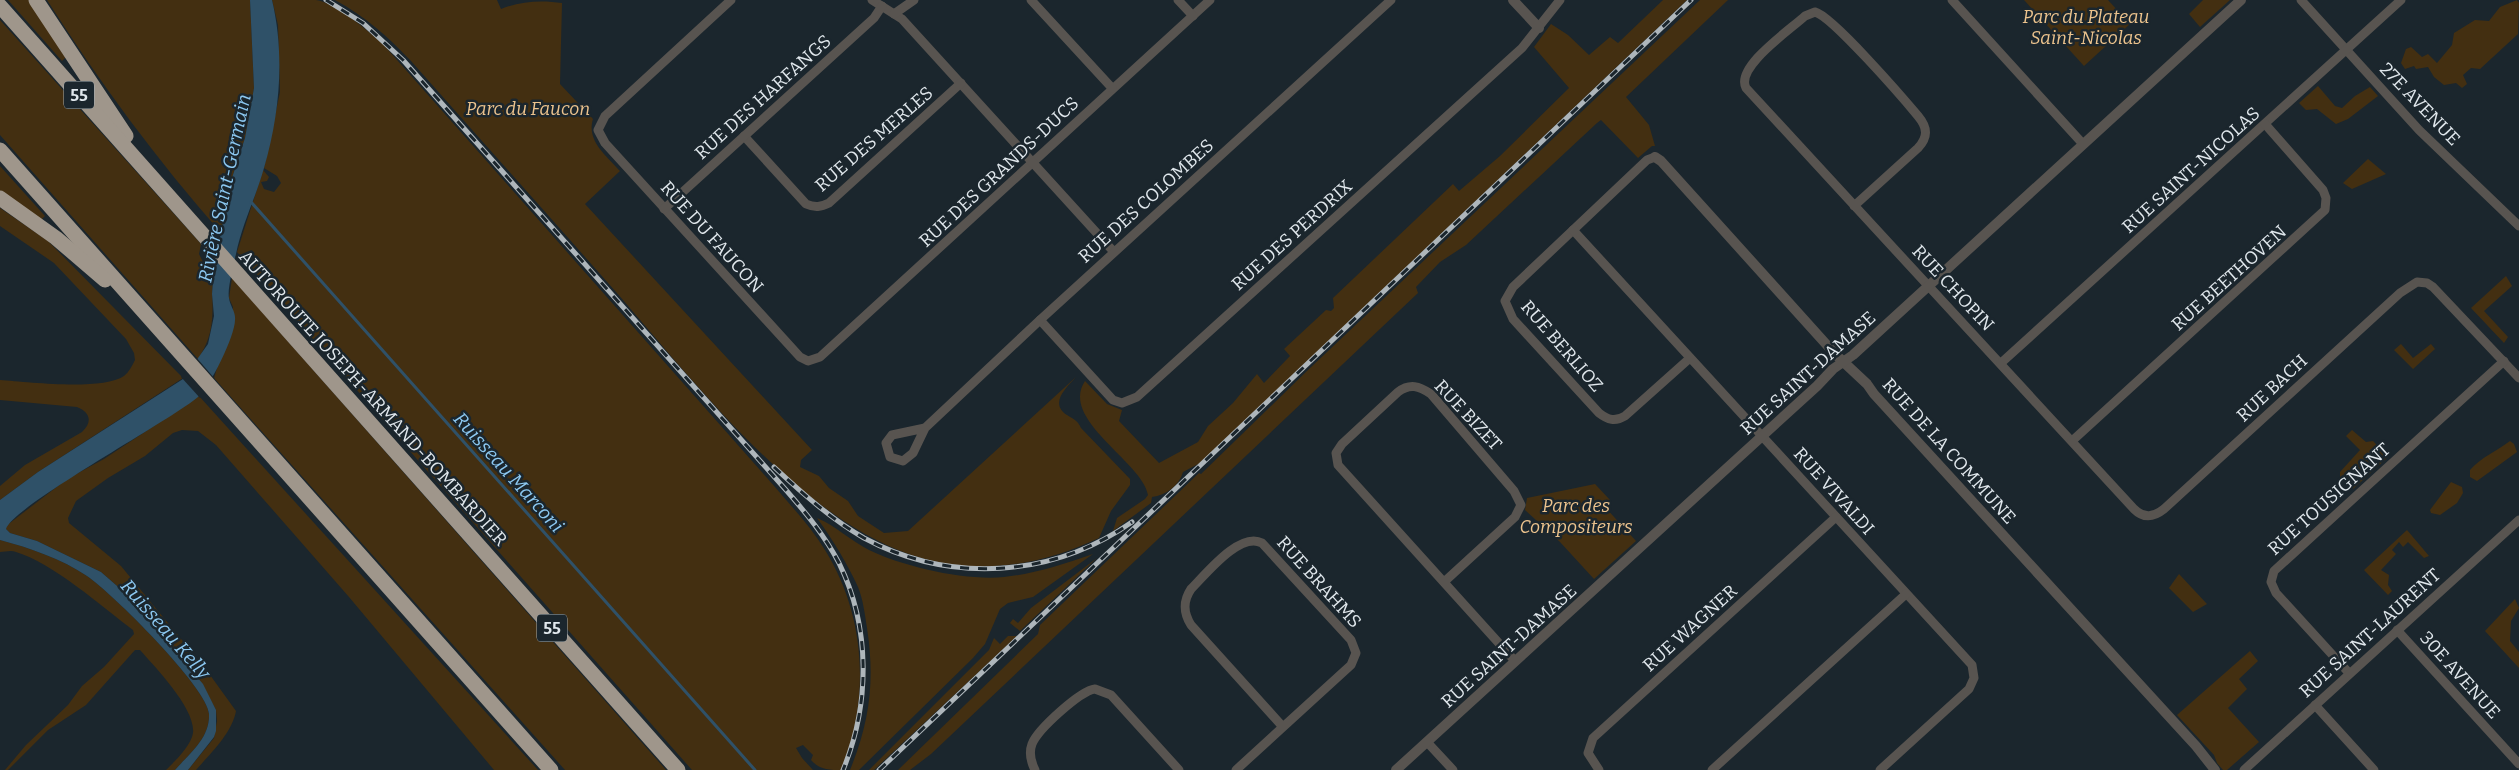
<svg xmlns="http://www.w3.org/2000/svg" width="2519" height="770" font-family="Bitter,serif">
<rect width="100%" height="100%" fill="#1b262d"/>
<g fill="#432f11">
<path d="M8,0H30L66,57L62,61Z"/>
<path d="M47,0H250L254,88L245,138L231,181L222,234C157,160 100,83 47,0Z"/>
<path d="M272,0C286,0 302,0 316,0C337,3 365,29 382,43L775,487C792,507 811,527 825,550C866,616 870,698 842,770C829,770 820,770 811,760L813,755L803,745L796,748L802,758L813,770H692L422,465L237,252L263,170L269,177L267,181L261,182L264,189L274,192L281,183L277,176L264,168L280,92L278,25Z"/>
<path d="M335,0H497L501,9C520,1 542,0 562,3L560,84L593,119C586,141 607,156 620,171L585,204L812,450L801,460L800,467L819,476L829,488L848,501L858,516L884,533L908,531L1076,377C1066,388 1049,403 1067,415C1075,420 1077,420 1081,428L1130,479V485L1111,511L1099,538C1038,567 971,577 906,553C794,512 693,380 616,292C548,215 479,138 411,61C388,37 365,16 335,0Z"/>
<path d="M1663,0H1687L1200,463L1183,472C1179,486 1166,495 1152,497L1151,503L1113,531L1117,518L1145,499L1148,495C1143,462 1059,420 1085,381L1107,404L1122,410L1119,421L1159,463L1198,442L1208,426L1233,403L1257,374L1264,383L1290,356L1284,349L1326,310L1331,311L1334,308L1333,298L1453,184L1459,191L1500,156L1569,88L1534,47L1551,24L1568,35L1589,55L1610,37L1618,43Z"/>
<path d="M1700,0H1728L1626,97L1649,125L1655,146H1652L1638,158L1601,120L1597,123L1466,245L1440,262L1416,287L1418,293L931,754L910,770H898L1038,634L1040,625L1199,473L1201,474L1309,369Z"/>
<path d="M2024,0H2108L2130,24L2084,66Z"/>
<path d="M2203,0H2230L2200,27L2189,14Z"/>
<path d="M2517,0L2519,3L2518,34L2480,69L2471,68L2463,75L2467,84L2462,88L2456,83L2444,85L2434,77L2428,67L2416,69L2414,66L2405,69L2401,63L2406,49L2411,47L2422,57L2428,54L2437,63L2452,45L2454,33L2475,20L2489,21L2500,7Z"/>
<path d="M0,20L201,244L199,254L205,266L214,268C209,304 220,326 198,359L0,135Z"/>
<path d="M2318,86L2335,106L2342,108L2355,96L2370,87L2378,96L2348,119L2336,124L2317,109L2306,110L2299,103Z"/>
<path d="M2368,159L2386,174L2352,189L2343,183Z"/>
<path d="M0,166L45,216L41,220L0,191Z"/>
<path d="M0,208L48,241L183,378L38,472L0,500V486L25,465L82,432C93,422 90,412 77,407L0,400V380C28,382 102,391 124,376C129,372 132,366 135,360L134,353L126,339L54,263L0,226Z"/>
<path d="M2506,276L2512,286L2484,311L2508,337L2504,343L2471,308Z"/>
<path d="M232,278L666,770H565L214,378L219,361L227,346L233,307L229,298Z"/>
<path d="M2401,344L2413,358L2431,344L2435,349L2413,369L2394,350Z"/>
<path d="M199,396L538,770H494L349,597L216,445L198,431L182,430L173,433L145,456L108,478L76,501L68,518L69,523L121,566L205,668L236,711C232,733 211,753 196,770H188L214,738L217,721L216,710L197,676L124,592L101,572L37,541L10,533L6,529V526L67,479L104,459Z"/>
<path d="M2352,430L2366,442L2373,441L2388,457L2353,489L2340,477V472L2360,450L2346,436Z"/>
<path d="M2510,441L2514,444L2517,452L2477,481L2470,477V470C2481,457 2497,451 2510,441Z"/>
<path d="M2451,482L2462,487L2463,493L2457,503L2440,515L2431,513L2430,510Z"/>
<path d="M1595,484L1610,500L1604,506L1636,541L1594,579L1560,542L1525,510L1527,498Z"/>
<path d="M817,518C836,526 851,541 869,550C904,567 966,581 1004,577C1034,574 1064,564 1093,554L1033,597L1008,603L1000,609L985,644L973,658L859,770H850C870,721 875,680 867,628C865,615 863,599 858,587C847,563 833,540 817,518Z"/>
<path d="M2407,530L2429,556L2424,558L2408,542L2403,547L2399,542L2392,550L2396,554L2381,570L2389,575L2388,585L2392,591L2388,595L2364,570Z"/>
<path d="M0,540C30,548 62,559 87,576C111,592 208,688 209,714C210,738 190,753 175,770H166C175,761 191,746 193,733C196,709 155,667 140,650H135L86,705L48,730L8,770H5L26,745L68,705L82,686L104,667L134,634L133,630C101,606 53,563 16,552C11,550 5,552 0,552Z"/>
<path d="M1097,558L1020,631L1010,623L1013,619L1018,623L1031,608Z"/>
<path d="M2179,574L2207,604L2193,612L2169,588Z"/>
<path d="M2515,599L2519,608L2511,621L2510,641L2519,652V668L2485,631Z"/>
<path d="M1008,636H1017L874,770H869L989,650L994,638L1000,644Z"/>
<path d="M2250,651L2258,661L2239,679L2247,689L2228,708L2259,742L2227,770H2223L2217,763L2214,755L2177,715Z"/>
</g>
<path fill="#2f5168" d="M250,0H272C285,55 280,113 264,168C256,197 242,224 236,254C234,264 227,289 229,298C230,306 236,312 235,320C235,336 210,387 198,397C168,422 13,506 6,529L10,533L37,541L101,572L124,592L203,684L216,710V731L214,737L188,770H175C190,753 210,738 209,714C208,688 111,592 87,576C62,559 30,548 0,540V500L38,472L183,379L208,344L214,316L212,294L214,268L231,181L245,138L254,88Z"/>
<path fill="#1b262d" d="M196,357L215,379L200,398L181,377Z"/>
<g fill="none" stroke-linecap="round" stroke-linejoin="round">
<path stroke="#2f5168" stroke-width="3" d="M251,202L755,770"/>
<g stroke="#585450" stroke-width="9">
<path d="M731,0L605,116L598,130L605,143L800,357L808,361L820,357L1210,0"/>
<path d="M872,0L902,19L1114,252"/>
<path d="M1031,0L1112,88"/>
<path d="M1178,0L1193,16"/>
<path d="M1952,0L2083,144"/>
<path d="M2301,0L2419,130L2519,226"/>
<path d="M894,14L914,0"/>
<path d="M744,136L806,204C815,208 821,207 829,203L961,83"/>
<path d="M1655,157L1647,160L1513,287L1505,301L1513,319L1599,413C1608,420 1615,422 1625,416L1690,358"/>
<path d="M1854,206L1918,148C1928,137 1928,128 1918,116C1903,98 1832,16 1815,12L1805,16C1790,30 1735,67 1746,88L2134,509C2144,519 2154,517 2164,509L2400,293L2417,282L2427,283L2433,287L2519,378"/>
<path d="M664,209L874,18L882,6"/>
<path d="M1573,230L1972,665L1974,678L1969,689L1880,770"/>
<path d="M1040,320L1113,400L1122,403L1137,397L1522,48L1560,0"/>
<path d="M2001,363L2401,0"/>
<path d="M925,428L892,435L886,443L890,457L903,461L913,453L925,428L1040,320L1391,0"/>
<path d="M2072,441L2325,210L2326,198L2323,190L2265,124"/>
<path d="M1444,582L1515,517L1521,505L1514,491L1431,394C1419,386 1410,383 1398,392L1342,444L1336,453L1338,465L1515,661"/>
<path d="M2397,630L2519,764"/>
<path d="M2349,673L2276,593L2271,582L2274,571L2504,361"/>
<path d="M2315,705L2374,770"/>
<path d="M1427,742L1453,770"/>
<path d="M1035,770C1031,762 1029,752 1032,744C1038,729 1080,691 1095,689L1111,695L1179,770"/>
<path d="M1236,770L1351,665L1356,653L1351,640L1262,543C1240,531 1206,574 1191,589C1183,601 1183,612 1191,625L1283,727"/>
<path d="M1599,770L1588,753L1593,738L1836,517"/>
<path d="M1712,770L1906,594"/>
<path d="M2244,770L2519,520"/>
</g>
<g stroke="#585450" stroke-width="10">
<path d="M1513,0L1539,28"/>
<path d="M1655,157L1661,161L1835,354L1867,384L1874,394L2196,746L2215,770"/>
<path d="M1396,770L1817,386L1833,369L1853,355L2241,0"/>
</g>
<g stroke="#9f968b" stroke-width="15">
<path d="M36,0L126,136"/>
<path d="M0,6L678,770"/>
<path d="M0,150L551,770"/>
<path d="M0,198L56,238L105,280"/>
</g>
<g stroke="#aeb6bb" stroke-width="5">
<g id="rail">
<path d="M326,0L363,23L403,60L786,490C806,513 825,536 839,563C871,628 870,705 843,770"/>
<path d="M774,467C802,493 831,519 864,538C950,584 1052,578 1132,522"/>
<path d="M879,770L1691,0"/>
</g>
</g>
<use href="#rail" stroke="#1b262d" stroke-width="3" stroke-dasharray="9" stroke-linecap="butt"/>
</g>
<g text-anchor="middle" stroke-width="5" stroke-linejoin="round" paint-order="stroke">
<g fill="#1b262d" stroke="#a6aeb3" stroke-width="1">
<rect x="64" y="81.5" width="30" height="27" rx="4"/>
<rect x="537" y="614.5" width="30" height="27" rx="4"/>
</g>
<g font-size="16" font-weight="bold" fill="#e1e8ed">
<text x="79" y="101">55</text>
<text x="552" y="634">55</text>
</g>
<g font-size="18" font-style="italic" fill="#edc48e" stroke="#1b262d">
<text x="2086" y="23">Parc du Plateau<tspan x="2086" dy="21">Saint-Nicolas</tspan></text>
<text x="528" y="115">Parc du Faucon</text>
<text x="1576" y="512">Parc des<tspan x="1576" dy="21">Compositeurs</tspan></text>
</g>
<g font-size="18" fill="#e1e8ed" stroke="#1b262d">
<text transform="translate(763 97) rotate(-42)" y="6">RUE DES HARFANGS</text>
<text transform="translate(2420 104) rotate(46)" y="6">27E AVENUE</text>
<text transform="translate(874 139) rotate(-41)" y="6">RUE DES MERLES</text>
<text transform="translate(2191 170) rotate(-42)" y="6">RUE SAINT-NICOLAS</text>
<text transform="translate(999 172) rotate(-43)" y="6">RUE DES GRANDS-DUCS</text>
<text transform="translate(1146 201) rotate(-42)" y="6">RUE DES COLOMBES</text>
<text transform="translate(1292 235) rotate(-42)" y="6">RUE DES PERDRIX</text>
<text transform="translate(712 237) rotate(48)" y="6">RUE DU FAUCON</text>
<text transform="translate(2229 278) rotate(-42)" y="6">RUE BEETHOVEN</text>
<text transform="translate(1953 288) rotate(47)" y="6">RUE CHOPIN</text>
<text transform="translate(1562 346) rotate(49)" y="6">RUE BERLIOZ</text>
<text transform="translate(1808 373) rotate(-42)" y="6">RUE SAINT-DAMASE</text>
<text transform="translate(2272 388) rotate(-43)" y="6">RUE BACH</text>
<text transform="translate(373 398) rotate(48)" y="6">AUTOROUTE JOSEPH-ARMAND-BOMBARDIER</text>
<text transform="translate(1468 415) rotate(47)" y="6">RUE BIZET</text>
<text transform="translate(1949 451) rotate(48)" y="6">RUE DE LA COMMUNE</text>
<text transform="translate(1834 491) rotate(48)" y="6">RUE VIVALDI</text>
<text transform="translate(2329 499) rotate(-42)" y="6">RUE TOUSIGNANT</text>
<text transform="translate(1319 582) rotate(48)" y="6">RUE BRAHMS</text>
<text transform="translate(1690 628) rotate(-42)" y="6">RUE WAGNER</text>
<text transform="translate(2370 633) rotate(-42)" y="6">RUE SAINT-LAURENT</text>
<text transform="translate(1509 646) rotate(-42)" y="6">RUE SAINT-DAMASE</text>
<text transform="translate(2460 675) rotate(48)" y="6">30E AVENUE</text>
</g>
<g font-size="19" font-style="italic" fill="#8cc8f1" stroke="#1b262d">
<text transform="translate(224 188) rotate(-78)" y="7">Rivière Saint-Germain</text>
<text transform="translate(509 472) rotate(48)" y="7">Ruisseau Marconi</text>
<text transform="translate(166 629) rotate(49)" y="7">Ruisseau Kelly</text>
</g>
</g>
</svg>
